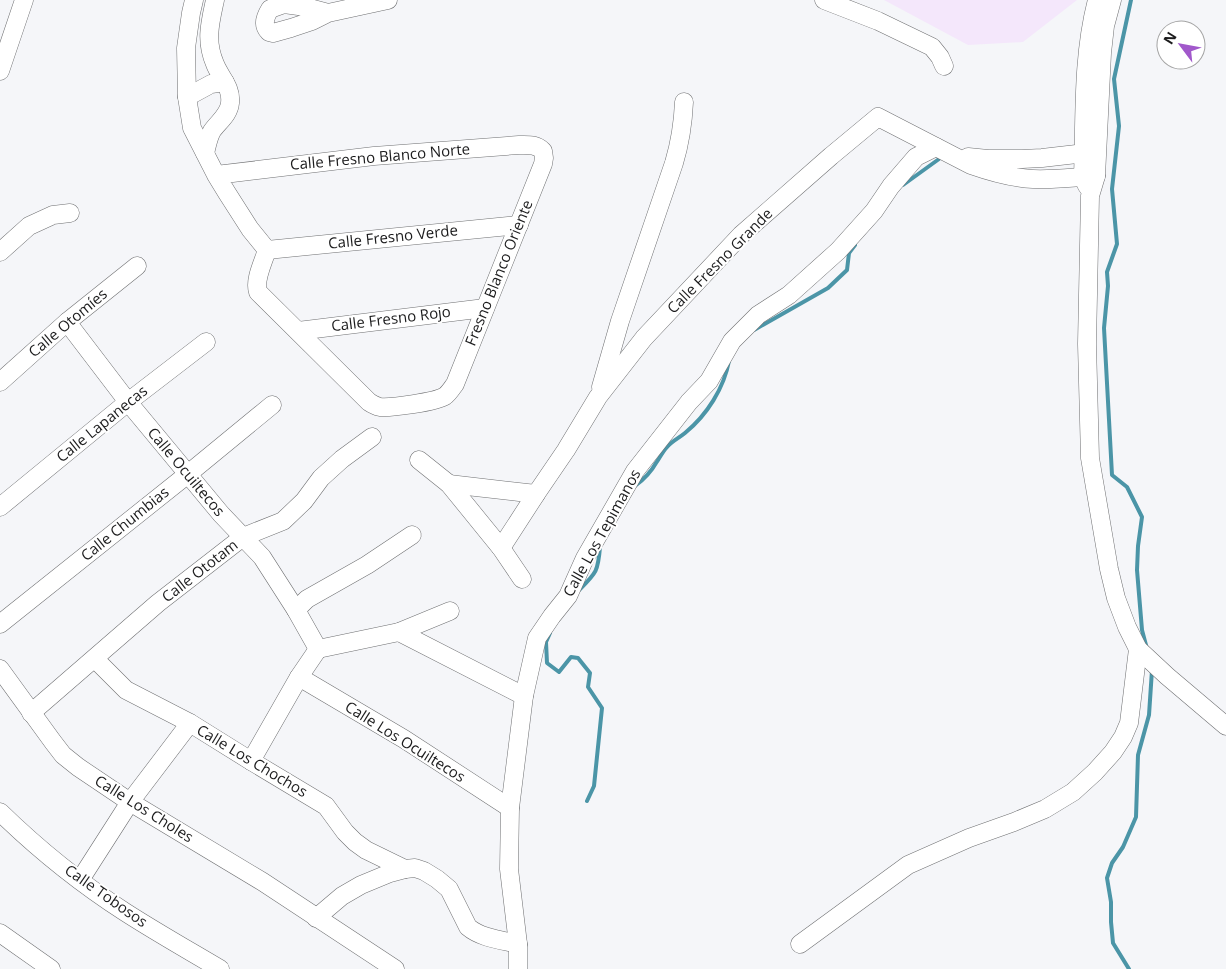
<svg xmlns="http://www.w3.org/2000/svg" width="1226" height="969" font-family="'Open Sans',sans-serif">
<rect width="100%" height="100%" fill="#f5f6f9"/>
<path fill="#f4e7fb" d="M884,0H1077L1023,42L968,45Z"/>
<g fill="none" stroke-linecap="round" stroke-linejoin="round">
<g stroke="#4b95a7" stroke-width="4">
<path d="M1131,0L1114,79L1119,126L1112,189L1117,244L1107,272L1108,286L1104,328L1112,475L1127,487L1142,517L1138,546L1137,570L1142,630L1147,649"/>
<path d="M903,185L939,159"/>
<path d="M754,330L828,288L847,270L849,253L855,245"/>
<path d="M635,486C643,480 651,472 656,463C660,458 662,452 667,447C672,441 679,438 685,433C707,415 724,388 729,361"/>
<path d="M579,590C596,573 598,572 600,547"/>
<path d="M550,633L546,642L547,663L559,672L571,657L578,658L590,673L588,687L602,708L594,786L587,801"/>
<path d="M1129,969L1113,943L1111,922V902L1107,878L1112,863L1123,847L1136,817L1138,755L1149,715L1152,670"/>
</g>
<g stroke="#6f7072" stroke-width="19">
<g id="minor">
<path d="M194,0L191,13L186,48L187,97L192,128L216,175L227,193L250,229L267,250C263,263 254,280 258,292L369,402C372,404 375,406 380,407C391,408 436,402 445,396C449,393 452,388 455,384L543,164L544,158L543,151C536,144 529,145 519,145L374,156L216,175"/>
<path d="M824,0L878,21L932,47L940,57L944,66"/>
<path d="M1112,0L1105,26L1102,53L1096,176L1090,196L1087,344L1090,458L1109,569L1116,598L1127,627L1138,649L1167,676L1226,726"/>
<path d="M328,13L306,7L284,4L270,9C265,17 262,25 269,32L273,33L291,28L312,21L328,13L388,0"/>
<path d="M0,71L24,0"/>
<path d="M187,97L211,84L225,82"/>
<path d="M205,153C207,146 208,138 212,131C218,122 229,115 230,103C232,87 220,77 215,64C205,41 210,23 215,0"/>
<path d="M968,157L988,159H1022L1042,158L1094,152"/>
<path d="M1087,186L1083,177C1085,118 1082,57 1097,0"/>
<path d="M267,250L519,225"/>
<path d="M0,252L29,226L53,215L70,213"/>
<path d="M67,322L128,402L221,514L262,557L296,610L318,649"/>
<path d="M298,331L485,308"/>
<path d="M0,382L67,322L137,266"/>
<path d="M601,387L620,321L674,163C680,143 683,124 684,102"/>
<path d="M419,460L449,484L501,548L522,579"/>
<path d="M449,484L536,494"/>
<path d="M0,507L128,402L206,342"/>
<path d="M501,548L536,494L566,450L598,397L644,338L741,235L831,156L878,117L971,165C991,172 1011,178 1033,179C1054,180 1075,177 1096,176"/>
<path d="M296,610L307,599L367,565L412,535"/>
<path d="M0,624L188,474L272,405"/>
<path d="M399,632L524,696"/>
<path d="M318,649L399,632L450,611"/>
<path d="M95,659L126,690L190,723L251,761L326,806L345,832L355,842L366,850L405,869"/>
<path d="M0,669L53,742L63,755L78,767L130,802L263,882L395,969"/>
<path d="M299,677L404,739L510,808"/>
<path d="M31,713L158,603L243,537L283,521L304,501L321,478L342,459L372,437"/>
<path d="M251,761L299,677L318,649"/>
<path d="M0,812C38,849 80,883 125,912C156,932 188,950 220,969"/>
<path d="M80,880L130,802L190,723"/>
<path d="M316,918L342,896L361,885L390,873L405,869L415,868L424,871L437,879L449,889L468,927C481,938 501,940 518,944"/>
<path d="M0,933L51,969"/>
<path d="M800,944L908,865L969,838L1014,822L1045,809L1073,792L1095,772L1113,752L1123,737L1129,723L1138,649"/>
<path d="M518,969V944L509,869L510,808L524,696L537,638L552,616L568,596L585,558L635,471L689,402L709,381L732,341L758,315L789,295L838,251L874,211L891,186L916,157L936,147"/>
</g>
</g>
<use href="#minor" stroke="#fff" stroke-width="18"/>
</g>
<g text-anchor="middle" stroke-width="4" stroke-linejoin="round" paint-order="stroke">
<g font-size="15" fill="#1b1b1c" stroke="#fff">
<text transform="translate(380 157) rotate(-5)" y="5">Calle Fresno Blanco Norte</text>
<text transform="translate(393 237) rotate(-6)" y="5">Calle Fresno Verde</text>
<text transform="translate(720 261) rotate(-45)" y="5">Calle Fresno Grande</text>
<text transform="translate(499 273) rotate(-68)" y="5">Fresno Blanco Oriente</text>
<text transform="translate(391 319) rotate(-7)" y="5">Calle Fresno Rojo</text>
<text transform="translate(68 323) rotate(-40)" y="5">Calle Otomíes</text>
<text transform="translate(102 424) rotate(-39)" y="5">Calle Lapanecas</text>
<text transform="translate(186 472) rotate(50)" y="5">Calle Ocuiltecos</text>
<text transform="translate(125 524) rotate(-39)" y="5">Calle Chumbias</text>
<text transform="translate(602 533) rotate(-61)" y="5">Calle Los Tepimanos</text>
<text transform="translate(200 571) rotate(-38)" y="5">Calle Ototam</text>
<text transform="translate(405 742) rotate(32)" y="5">Calle Los Ocuiltecos</text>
<text transform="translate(252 761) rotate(31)" y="5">Calle Los Chochos</text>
<text transform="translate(144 809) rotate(32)" y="5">Calle Los Choles</text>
<text transform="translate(106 896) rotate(35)" y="5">Calle Tobosos</text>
</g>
</g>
<g transform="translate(1181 45) rotate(302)"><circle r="24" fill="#ffffff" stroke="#a4a4a4"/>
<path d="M0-4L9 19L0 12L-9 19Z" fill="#a158cb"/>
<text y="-8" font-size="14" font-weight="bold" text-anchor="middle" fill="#1b1b1c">N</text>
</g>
</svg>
